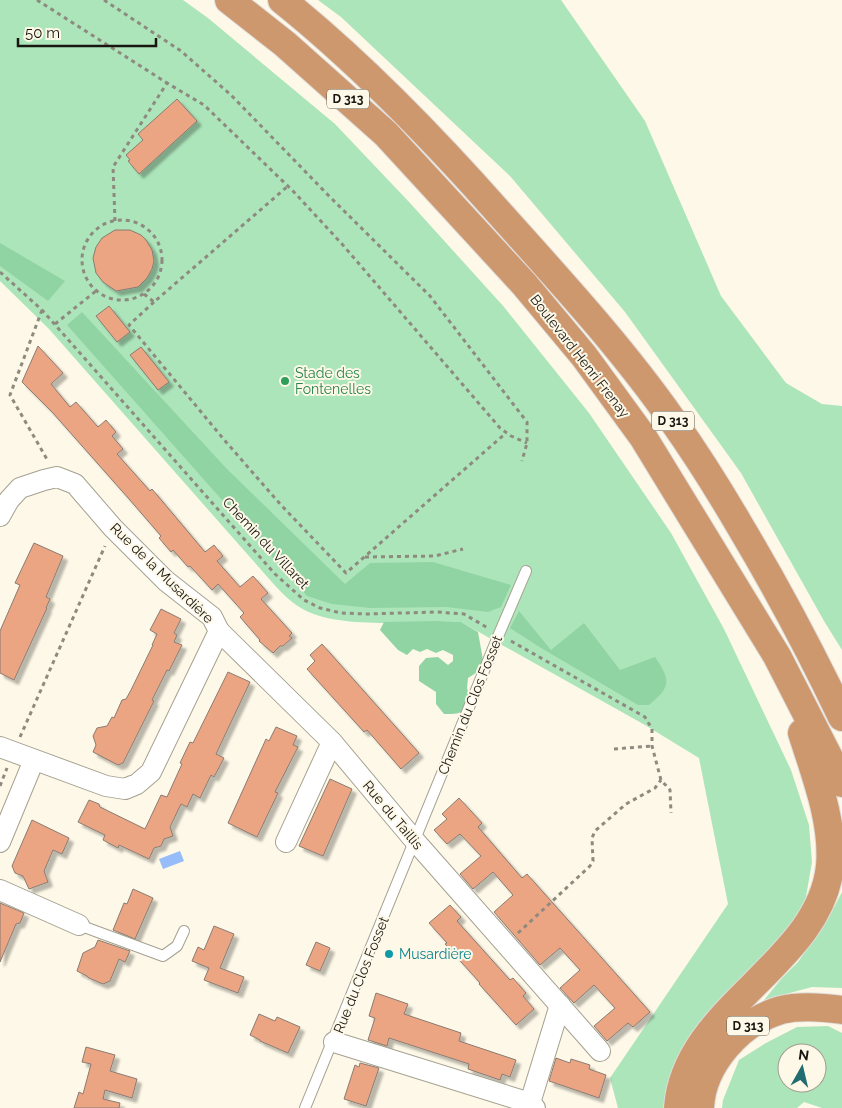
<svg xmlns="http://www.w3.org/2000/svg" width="842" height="1108" font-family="Raleway,sans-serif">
<defs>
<filter id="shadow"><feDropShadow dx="4.5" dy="4.5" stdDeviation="1" flood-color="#0004"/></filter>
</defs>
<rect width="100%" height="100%" fill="#fdf8e7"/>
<g fill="#ace5ba" fill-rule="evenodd">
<path d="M0,0H183L208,18L335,124L410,203L504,307L589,413L671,533L724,629L791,770L809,825L812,862L804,908L669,1108H618L610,1078L728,904L699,758L645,725L461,622C416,620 339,631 301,608C289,601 279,590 270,580L49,329L0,281Z"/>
<path d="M318,0H561L645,121L721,296L786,383L822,404L842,406V650L824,621L741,473L625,312L510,176L341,17Z"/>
<path d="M842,892V988L812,987L764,1000L782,978L798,962L830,915Z"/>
<path d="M828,1026L842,1033V1108H822L804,1102L797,1108H722L723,1100L739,1060L766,1043L797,1027ZM787,1053H817V1083H787Z"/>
</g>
<g fill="#91d4a4">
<path d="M0,243L65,281L48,301L0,266Z"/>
<path d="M82,312L227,469L345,584L370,563L433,562L511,585L501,607L488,612L446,607L370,608L332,604L307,596L67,325Z"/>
<path d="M519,611L551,650L584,623L620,670L655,657C671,680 671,687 649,705H638L541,648L510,628Z"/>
<path d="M436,621L461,622L478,632L483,660L479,671L468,678L467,688L470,698C463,714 461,714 444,714L436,704V692L419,681V666L426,658L438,657L448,665L453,661V655L443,650L436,653L427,649L420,652L413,649L407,655L398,650L380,630L384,622Z"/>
</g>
<path fill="#96bcf9" d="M180,851L184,861L163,869L159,859Z"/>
<g fill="#eba582" stroke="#8a7b73" filter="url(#shadow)">
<path d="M177,99L197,121L139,174L128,161L130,160L126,155L143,140L138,134Z"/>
<path d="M115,230H130L141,235L146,240L152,250L154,261L152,269L147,278L138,287L116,291L103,282L96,273L93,258L96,247L102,238Z"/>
<path d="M109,306L130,332L117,342L96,316Z"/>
<path d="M38,346L63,373L51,384L70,407L76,402L98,427L106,420L116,432L112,436L123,449L117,454L150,491L152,489L205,552L214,545L223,556L217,561L240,587L253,576L268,593L261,599L292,633L289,636L292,638L283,646H280L273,653L259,641L260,640L240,617L244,613L218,584L212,590L190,566L188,567L173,550L171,552L159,538L161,536L129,499L52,412L22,382Z"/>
<path d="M141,347L169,382L158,390L130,355Z"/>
<path d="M34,543L63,556L46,597L50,599L46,608H47L14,680L0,673V631L20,585L15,583Z"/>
<path d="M161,609L181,619L174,633L177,635L174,642L182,645L169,671L167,670L152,700L154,701L123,763L118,765L93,752L96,745L93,736L97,728L107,726L112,717L114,718L122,700L126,699L131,690L153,645H152L157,634L150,630Z"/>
<path d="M322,644L419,753L401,769L367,730L364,732L307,669L315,661L310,655Z"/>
<path d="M228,672L250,682L216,754L224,758L214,777L211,775L200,798L193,794L187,807L181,804L170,827L173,836L164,839L161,846L154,848L149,859L119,845L118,848L103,840L105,835L78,822L89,800L99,804L100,807L145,829L161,795L167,797L182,764L180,763L190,742L193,743Z"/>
<path d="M276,727L297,736L293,745L298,747L275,792L278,793L257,837L228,823L266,739L269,741Z"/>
<path d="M330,779L352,789L323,856L299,846Z"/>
<path d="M459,798L482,823L478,827L522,878L527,874L650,1012L633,1027L628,1023L607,1041L594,1026L615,1008L594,985L574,1003L560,988L580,970L560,948L540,965L494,912L513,895L493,872L473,889L460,874L481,856L460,834L447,844L434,830L447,819L442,814Z"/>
<path d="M32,820L69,838L62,854L53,850L44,871L48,882L29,889L23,876L15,873L12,866Z"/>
<path d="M133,889L153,898L135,939L113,930L124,903L127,904Z"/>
<path d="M0,903L24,913L20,923L16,924L0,962Z"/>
<path d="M450,905L461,917L457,921L510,980L513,978L526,993L523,996L534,1009L516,1025L479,984L480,983L445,944L447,943L429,923Z"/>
<path d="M214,926L234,934L220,968L244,977L238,993L204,980L209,968L192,961L198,947L204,950Z"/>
<path d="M98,940L130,951L125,962L119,959L110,981L103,984L89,978L87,976L77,971L83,953L95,947Z"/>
<path d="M316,942L330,948L320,971L306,965Z"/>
<path d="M376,993L408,1004L404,1014L461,1033L459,1041L516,1060L510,1077L502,1074L500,1080L468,1069L469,1064L389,1038L387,1046L368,1040L375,1018L369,1016Z"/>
<path d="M259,1014L275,1021L277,1017L300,1027L288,1053L260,1041V1040L250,1035Z"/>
<path d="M86,1047L115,1055L110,1071L137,1079L132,1098L105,1090L103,1099L120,1103L119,1108H74L79,1092L83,1094L91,1064L82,1062Z"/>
<path d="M556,1058L570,1063L571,1059L590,1065L589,1069L606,1075L599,1098L549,1081Z"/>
<path d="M360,1063L379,1068L366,1106L344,1099L355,1065L359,1067Z"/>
</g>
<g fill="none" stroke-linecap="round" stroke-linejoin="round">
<g stroke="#a5a191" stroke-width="12">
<g id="service">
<path d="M79,925L163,956L177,946L184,931"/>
<path d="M305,1108L499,634L526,571"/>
</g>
</g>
<g stroke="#a5a191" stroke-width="22">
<g id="minor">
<path d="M0,516L9,500L20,488L44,480L57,477L75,484L113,528L166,581L212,617L219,631L151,772L137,784L125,789L106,786L0,747"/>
<path d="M219,631L332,742L415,841L600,1051"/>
<path d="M0,842L34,760"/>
<path d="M286,842L332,742"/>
<path d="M0,890L79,925"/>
<path d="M334,1042L530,1103L535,1108"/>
<path d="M530,1103L560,1005"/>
</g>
</g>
<g stroke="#dfdede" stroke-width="30">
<g id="trunk">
<path d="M229,0L285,44L386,134L524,284L584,356L643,437L777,656L842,783"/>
<path d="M282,0C362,64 434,139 502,216C561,282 622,348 673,421C697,455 719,490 740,526C777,588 811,652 842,717"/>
<path d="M678,1108C685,1007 820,964 830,866C834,822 815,774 802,733"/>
<path d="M700,1108C702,1064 740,1022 781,1010C801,1005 822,1007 842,1010"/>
</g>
</g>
<g stroke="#8e8a7f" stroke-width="3" stroke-dasharray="4 4" stroke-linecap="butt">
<path d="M37,0L167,83"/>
<path d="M104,0L181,51L231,95L330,197L430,296L527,422V443L522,461"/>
<circle cx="122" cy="260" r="40"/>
<path d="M115,221L113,167L167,83L204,105L293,191L342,244L500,428L511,436L527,443"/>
<path d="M0,272L42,310L275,574L304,600L320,608L341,613L366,614L437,612L464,614L488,628"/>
<path d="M144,294L154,302L288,186"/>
<path d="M154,302L129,325L226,442L281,505L346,573L506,433"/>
<path d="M42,310L10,395L48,461"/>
<path d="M55,324L96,291"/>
<path d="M365,557L435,556L463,549"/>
<path d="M511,641L645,717L652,729V746L661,780L670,790L671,813"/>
<path d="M20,737L105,546"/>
<path d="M614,749L652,746"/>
<path d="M0,786L7,768"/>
<path d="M518,933L590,866L593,861L592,838L595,831L626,804L655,788L661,780"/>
</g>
<use href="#service" stroke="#fff" stroke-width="10"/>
<use href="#minor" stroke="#fff" stroke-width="20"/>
<use href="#trunk" stroke="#ce986f" stroke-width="28"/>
</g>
<circle fill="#2e9e5b" stroke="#fdf8e7" stroke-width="2" cx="285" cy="381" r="5"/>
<circle fill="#0f9aa8" stroke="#fdf8e7" stroke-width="2" cx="389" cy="954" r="5"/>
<g text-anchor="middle" stroke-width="4" stroke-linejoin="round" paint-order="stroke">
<g fill="#fdf8e7" stroke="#5d5a50" stroke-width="1">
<rect x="327" y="89.5" width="42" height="19" rx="4"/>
<rect x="652" y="411.5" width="42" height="19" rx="4"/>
<rect x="727" y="1016.5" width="42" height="19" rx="4"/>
</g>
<g font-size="12" font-weight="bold" fill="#181610">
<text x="348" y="103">D 313</text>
<text x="673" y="425">D 313</text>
<text x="748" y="1030">D 313</text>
</g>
<g font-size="14" fill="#181610" stroke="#fdf8e7">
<text transform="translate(580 356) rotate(52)" y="5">Boulevard Henri Frenay</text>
<text transform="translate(266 543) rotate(47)" y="5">Chemin du Villaret</text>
<text transform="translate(162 573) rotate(44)" y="5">Rue de la Musardière</text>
<text transform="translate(470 705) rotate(-68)" y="5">Chemin du Clos Fosset</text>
<text transform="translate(393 815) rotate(50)" y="5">Rue du Taillis</text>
<text transform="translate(361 975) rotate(-68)" y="5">Rue du Clos Fosset</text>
</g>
<g font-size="14" fill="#27864d" stroke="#fdf8e7" text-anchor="start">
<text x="295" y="378">Stade des<tspan x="295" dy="16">Fontenelles</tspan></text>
</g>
<g font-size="14" fill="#0d838f" stroke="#fdf8e7" text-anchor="start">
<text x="399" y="959">Musardière</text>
</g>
</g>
<g transform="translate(802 1068) rotate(8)"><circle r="24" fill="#fdf8e7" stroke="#a19e91"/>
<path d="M0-4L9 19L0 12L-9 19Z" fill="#206c70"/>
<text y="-8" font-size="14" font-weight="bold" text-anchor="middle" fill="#181610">N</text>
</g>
<path d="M18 38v8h138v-8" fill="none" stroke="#181610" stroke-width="2.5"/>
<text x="25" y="38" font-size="15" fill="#181610" stroke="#fdf8e7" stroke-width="4" paint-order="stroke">50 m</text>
</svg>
